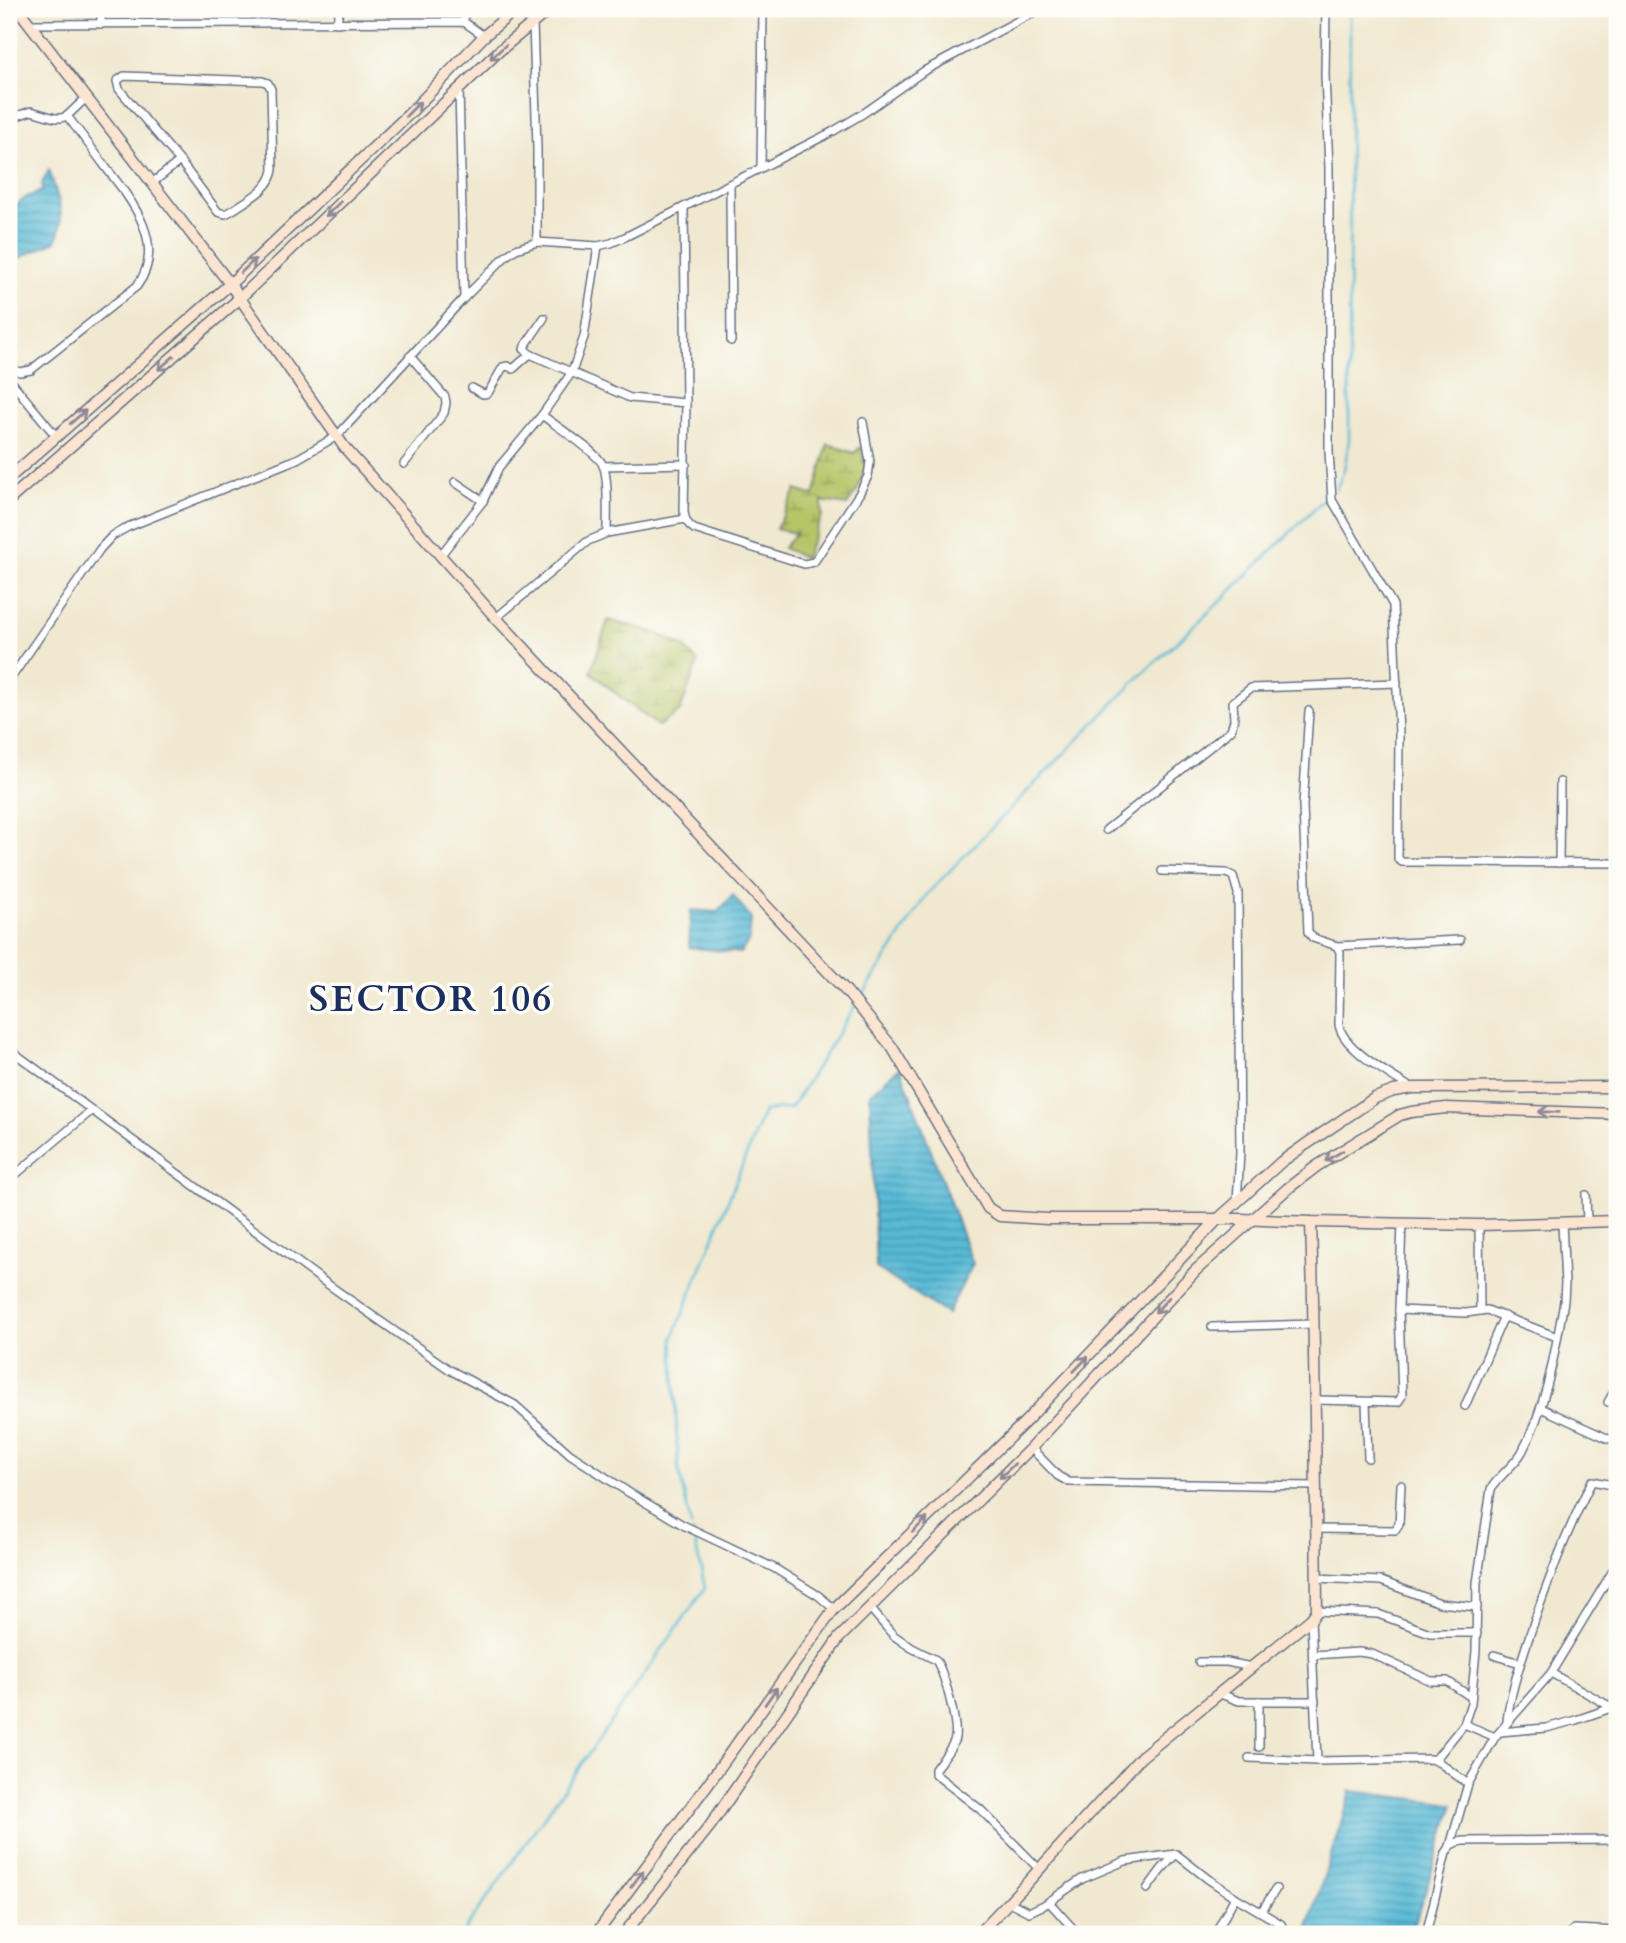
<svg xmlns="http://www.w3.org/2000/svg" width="1626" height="1943" font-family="Cardo,serif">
<defs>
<pattern id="wetland-marsh" width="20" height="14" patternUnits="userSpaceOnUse" patternTransform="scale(1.75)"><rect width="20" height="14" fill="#b6c568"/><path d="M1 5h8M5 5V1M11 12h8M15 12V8" fill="none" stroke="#93a059"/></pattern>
<pattern id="water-rules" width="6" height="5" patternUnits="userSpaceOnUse" patternTransform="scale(1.75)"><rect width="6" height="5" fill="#58bad6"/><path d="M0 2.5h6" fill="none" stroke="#4898b1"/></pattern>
</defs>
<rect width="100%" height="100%" fill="#fdfcf7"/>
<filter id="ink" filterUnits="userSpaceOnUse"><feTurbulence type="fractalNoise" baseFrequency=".0143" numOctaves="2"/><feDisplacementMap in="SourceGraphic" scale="14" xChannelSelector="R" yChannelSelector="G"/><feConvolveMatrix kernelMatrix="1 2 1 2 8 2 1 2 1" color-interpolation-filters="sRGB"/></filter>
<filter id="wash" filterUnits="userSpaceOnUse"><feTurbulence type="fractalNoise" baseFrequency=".00686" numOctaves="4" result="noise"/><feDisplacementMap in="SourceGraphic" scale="28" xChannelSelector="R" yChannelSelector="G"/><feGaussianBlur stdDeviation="1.57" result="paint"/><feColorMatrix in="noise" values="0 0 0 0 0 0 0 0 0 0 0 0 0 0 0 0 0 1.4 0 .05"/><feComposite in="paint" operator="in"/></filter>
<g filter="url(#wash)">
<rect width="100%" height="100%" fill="#f0e8cf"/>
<g fill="url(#wetland-marsh)" stroke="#687a63" stroke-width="2">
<path d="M828,444L854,453L861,447L866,466L858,489L847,505L822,501V515L805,558L783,548L796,533L776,529L796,490L814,496Z"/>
<path d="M608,620L654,632L683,646L698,662L680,711L658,726L619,696L591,672Z"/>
</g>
<g fill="url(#water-rules)" stroke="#3a749a" stroke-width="2">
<path d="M49,170C57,197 67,213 56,241L15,260L9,249V210L27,197L42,191V183Z"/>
<path d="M733,895L751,919L749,941L740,953L689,947L691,910L718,912Z"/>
<path d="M900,1067L973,1264L947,1314L876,1268L870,1094Z"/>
<path d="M1351,1791L1454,1804L1411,1934H1306Z"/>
</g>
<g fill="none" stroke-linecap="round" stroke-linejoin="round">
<g stroke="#58bad6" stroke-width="2.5">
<path d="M1336,490L1344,470L1349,440L1350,9"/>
<path d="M859,1001L927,894L1140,676L1224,598L1326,497"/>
<path d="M691,1526L678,1466L673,1338L764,1111L791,1108L855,1006"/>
<path d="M465,1934L466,1928L705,1588L693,1533"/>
</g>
</g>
</g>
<g filter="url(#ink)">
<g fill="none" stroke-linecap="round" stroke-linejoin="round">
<g stroke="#667086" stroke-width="10">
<g id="street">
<path d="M464,9V22"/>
<path d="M1326,9L1325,75L1329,168V451L1332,500L1393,605L1399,734L1398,859L1402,862L1617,863"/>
<path d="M337,23L339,9"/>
<path d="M533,23L537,148V242"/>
<path d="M31,24L464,22L484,36"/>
<path d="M101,24V9"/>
<path d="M459,89L464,298"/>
<path d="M9,119L31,111L55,118H61L67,116L86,98"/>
<path d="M761,167L763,9"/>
<path d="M152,183L180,161L119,89L117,81L124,76L262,81L268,83L271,89L273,170C270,190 247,200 231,211L225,214L218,212L180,161"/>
<path d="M730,184L731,341"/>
<path d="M684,207L686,403L684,512C685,520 687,524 694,529L804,564L814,562L859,494L868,476L870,462L863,422"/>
<path d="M544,318L525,346L524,349L530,354L630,398L686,403"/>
<path d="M9,369L20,372L31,370L137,286C167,245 133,202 107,169C94,151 81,134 67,116"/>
<path d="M9,379L56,436"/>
<path d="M472,388L483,394L488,393L503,367L508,366L513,369L530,354"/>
<path d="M542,415C556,426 596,451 603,465C609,478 607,517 607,533"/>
<path d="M404,464L444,413L446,403L445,397L410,356"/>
<path d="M603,466L686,464"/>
<path d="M455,482L483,501"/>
<path d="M440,556L483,501L499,467L542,415L572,372L584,337L598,246"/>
<path d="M496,618L588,541L607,533L685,519"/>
<path d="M9,681L100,549L112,536L128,527L297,459L337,436L464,298L506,256L516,249L537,242L598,246L611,243L625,237L832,132L864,113L924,71L1040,9"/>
<path d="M1309,711L1303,806L1308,932L1313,938L1337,946L1340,952L1339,1025C1343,1049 1391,1075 1411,1088"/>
<path d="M1106,830L1231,730L1234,720L1233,702L1251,688L1397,683"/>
<path d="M1559,863L1560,782"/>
<path d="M1162,871L1226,873L1233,876L1238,893L1240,1153L1237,1202"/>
<path d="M1337,946L1460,940"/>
<path d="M9,1049L326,1283L450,1370L515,1405L570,1454L628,1492L683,1525L774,1568L819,1596L834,1609"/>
<path d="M9,1180L91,1111"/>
<path d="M1586,1195L1587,1222"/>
<path d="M1479,1225L1480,1310"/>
<path d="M1399,1310L1466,1313L1487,1310L1557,1337"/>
<path d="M1212,1327L1314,1324"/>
<path d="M1316,1400L1398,1402L1402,1396L1399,1310L1402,1223"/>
<path d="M1366,1402L1368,1458"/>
<path d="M1608,1402L1617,1387"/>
<path d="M1465,1406L1504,1316"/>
<path d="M1541,1408L1609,1439"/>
<path d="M1031,1448L1058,1476L1069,1482L1315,1486"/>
<path d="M1316,1529L1395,1530L1399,1524L1401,1485"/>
<path d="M1316,1578L1381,1581L1440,1603L1477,1607"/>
<path d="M870,1608L893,1635L912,1648L936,1660C944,1673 960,1728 954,1741C950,1751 941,1761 935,1769V1774L981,1810L1039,1869"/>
<path d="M1317,1611L1378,1614L1430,1633H1477"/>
<path d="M1311,1619L1317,1761"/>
<path d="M1313,1655L1359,1652L1372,1654L1431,1681H1447L1471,1697"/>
<path d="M1494,1655L1520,1663"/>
<path d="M1199,1662H1227L1251,1667"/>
<path d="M1551,1673L1611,1707"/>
<path d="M1218,1693L1239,1701H1315"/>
<path d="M1259,1701V1747"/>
<path d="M1507,1721C1510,1693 1520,1665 1529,1637C1547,1583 1566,1532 1592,1481L1617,1486"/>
<path d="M1464,1724L1495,1737"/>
<path d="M1500,1732L1546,1728L1576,1720L1617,1706"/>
<path d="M1249,1758L1317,1761L1431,1759L1440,1763L1468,1784"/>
<path d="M1435,1760L1464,1724L1471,1703L1476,1651L1477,1583L1491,1489C1499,1475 1514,1466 1522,1452C1547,1405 1555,1352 1564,1301L1565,1283L1562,1223"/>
<path d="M1450,1846L1468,1784L1495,1737L1551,1673L1617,1564"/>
<path d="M1147,1889L1161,1870L1176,1854"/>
<path d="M1009,1902L1029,1912L1044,1905L1082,1879L1125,1861L1176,1854L1208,1879L1235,1897L1281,1924L1283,1928L1280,1934"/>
<path d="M1049,1902L1078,1934"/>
<path d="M1261,1912L1276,1889"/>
<path d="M1144,1934H1145"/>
<path d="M1215,1934L1235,1897"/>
<path d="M1426,1934L1446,1853C1450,1845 1455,1842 1463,1841L1617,1840"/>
<path d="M1569,1934L1574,1929L1617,1931"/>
</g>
</g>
<g stroke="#667086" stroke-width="13">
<g id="secondary">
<path d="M18,9L230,284L345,448L496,618L847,992L892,1047L988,1208L1000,1216L1047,1219H1241L1311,1222L1479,1225L1617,1221"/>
<path d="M9,478L230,284L410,113L484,36L516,9"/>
<path d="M9,500L240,298L499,51L550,9"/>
<path d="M596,1934L707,1785L834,1609L1027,1420L1218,1219L1237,1202L1281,1162L1305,1145L1375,1098L1394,1091L1412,1088L1617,1087"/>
<path d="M624,1934L710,1826L839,1638L1031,1448L1196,1270L1287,1189L1317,1166L1400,1115L1411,1112L1446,1108L1617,1114"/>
<path d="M978,1934L1025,1885L1141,1757L1311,1619L1317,1611C1316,1481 1315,1352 1311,1222"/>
</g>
</g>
<use href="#street" stroke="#fff" stroke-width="7"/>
<use href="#secondary" stroke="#fce5d0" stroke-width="10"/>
</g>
<defs><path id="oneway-shaft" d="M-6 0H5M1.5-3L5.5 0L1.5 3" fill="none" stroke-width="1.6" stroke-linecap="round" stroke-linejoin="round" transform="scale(1.75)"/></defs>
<g stroke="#8c8a97">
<use href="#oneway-shaft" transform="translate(498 52) rotate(138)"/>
<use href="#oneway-shaft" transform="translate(413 109) rotate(-45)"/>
<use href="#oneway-shaft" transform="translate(333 209) rotate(136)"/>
<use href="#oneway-shaft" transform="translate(248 266) rotate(-43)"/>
<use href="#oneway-shaft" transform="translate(166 363) rotate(139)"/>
<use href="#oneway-shaft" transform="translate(78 417) rotate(-41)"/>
<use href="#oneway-shaft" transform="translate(1549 1112) rotate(-178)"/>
<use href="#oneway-shaft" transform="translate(1334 1156) rotate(149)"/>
<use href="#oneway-shaft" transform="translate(1162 1305) rotate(132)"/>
<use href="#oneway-shaft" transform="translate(1081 1364) rotate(-46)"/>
<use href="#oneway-shaft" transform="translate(1007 1471) rotate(136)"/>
<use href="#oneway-shaft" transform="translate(920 1525) rotate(-44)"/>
<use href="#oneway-shaft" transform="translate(771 1696) rotate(-55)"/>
<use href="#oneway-shaft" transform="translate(637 1879) rotate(-53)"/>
</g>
</g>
<g text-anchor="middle" stroke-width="7" stroke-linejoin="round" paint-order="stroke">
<g font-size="37" font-weight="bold" letter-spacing="2" fill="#1b2f5e" stroke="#fdfcf7">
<text x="431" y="1011">SECTOR 106</text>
</g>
</g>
<rect width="1626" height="1943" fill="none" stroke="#fdfcf7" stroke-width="35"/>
</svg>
